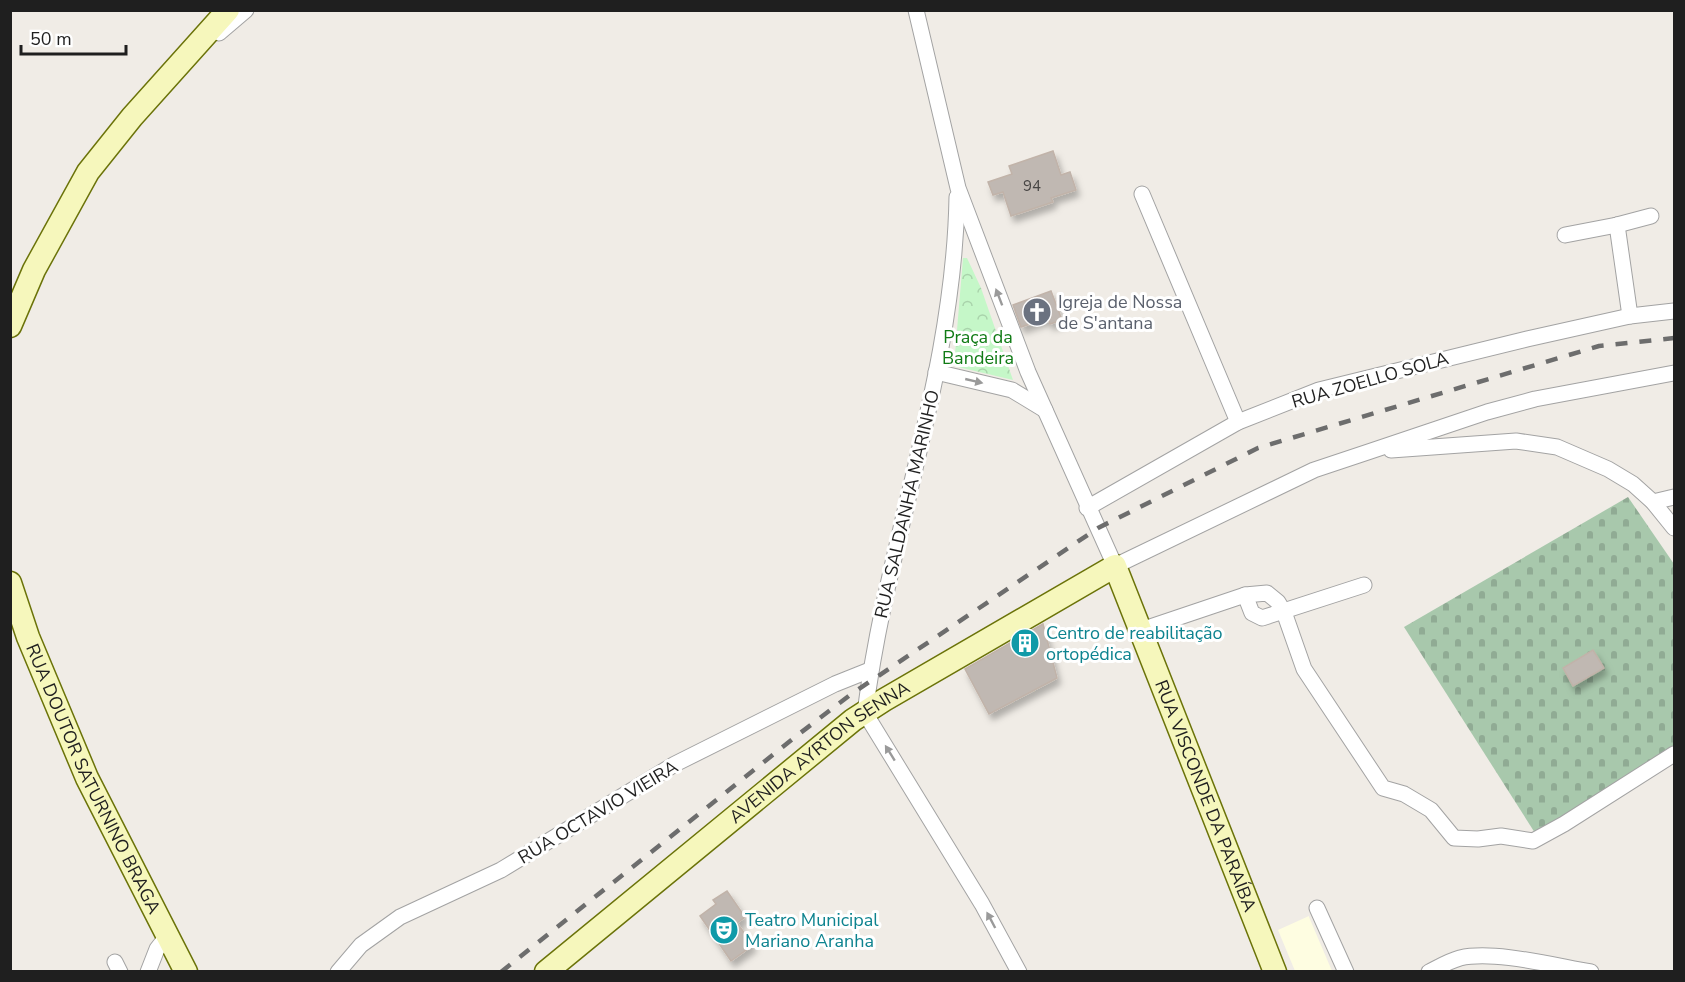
<svg xmlns="http://www.w3.org/2000/svg" width="1685" height="982" font-family="'Nunito Sans',sans-serif">
<defs>
<pattern id="cemetery-stones" width="16" height="16" patternUnits="userSpaceOnUse" patternTransform="scale(1.5)"><rect width="16" height="16" fill="#a8c8ac"/><path d="M2 7V4a2 2 0 0 1 4 0v3zM10 15v-3a2 2 0 0 1 4 0v3z" fill="#90ab94"/></pattern>
<pattern id="park-crowns" width="20" height="18" patternUnits="userSpaceOnUse" patternTransform="scale(1.5)"><rect width="20" height="18" fill="#c5f7c8"/><path d="M2 6a3 3 0 1 1 6 0M12 15a3 3 0 1 1 6 0" fill="none" stroke="#a9d3ab"/></pattern>
<filter id="shadow"><feDropShadow dx="3.5" dy="6" stdDeviation="3" flood-color="#0004"/></filter>
</defs>
<rect width="100%" height="100%" fill="#f0ece6"/>
<path fill="#fefde1" d="M1309,916V917L1332,971H1295L1278,930Z"/>
<path fill="url(#cemetery-stones)" d="M1628,497L1674,564V746L1535,833L1404,627Z"/>
<path fill="url(#park-crowns)" d="M963,258H967L981,288L1013,380L954,366Z"/>
<g fill="#c0b8b2" stroke="#c1b3a9" stroke-width="1.5" filter="url(#shadow)">
<path d="M1053,151L1061,175L1070,172L1076,190L1051,198L1053,202L1011,216L1003,192L993,195L988,182L1012,174L1009,166Z"/>
<path d="M1051,291L1062,320L1050,324L1048,318L1021,327L1013,305Z"/>
<path d="M1043,624L1057,678L989,714L965,669Z"/>
<path d="M1593,650L1604,668L1573,686L1563,668Z"/>
<path d="M727,891L745,917L737,923L753,945L731,961L700,916L716,904L713,900Z"/>
</g>
<g fill="none" stroke-linecap="round" stroke-linejoin="round">
<g stroke="#a3a3a3" stroke-width="17">
<g id="street">
<path d="M916,10L958,188L1028,372L1115,566L1314,470L1368,452L1487,412L1535,399L1674,373"/>
<path d="M219,33L246,10"/>
<path d="M1142,194L1238,422"/>
<path d="M957,197C954,373 887,539 865,713L982,904L1019,972"/>
<path d="M1617,225L1630,316"/>
<path d="M1565,235L1617,225L1651,216"/>
<path d="M936,372L1012,390L1045,410"/>
<path d="M1391,450L1516,441L1557,447L1608,469L1633,484L1653,502L1674,528"/>
<path d="M1653,502L1674,497"/>
<path d="M1087,508L1238,422L1319,390L1527,339L1630,316L1674,311"/>
<path d="M1245,595L1252,613L1262,618L1364,585"/>
<path d="M1141,630L1245,595L1267,593L1278,602L1284,612L1304,669L1383,788L1404,794L1431,810L1454,838L1478,839L1501,836L1533,841L1564,824L1674,754"/>
<path d="M1317,908L1346,972"/>
<path d="M115,962L120,972"/>
<path d="M148,972L157,949L168,935"/>
<path d="M338,972L361,945L400,917L501,870L675,764L835,684L870,670"/>
<path d="M1429,972C1439,967 1449,961 1460,958C1494,950 1555,966 1591,972"/>
</g>
</g>
<g stroke="#6b7309" stroke-width="25">
<g id="secondary">
<path d="M10,326L34,270L88,172L132,117L228,10"/>
<path id="s1" d="M10,583L28,637L87,778L186,972"/>
<path id="s2" d="M546,972L853,720L884,700L1115,566L1275,972"/>
</g>
</g>
<use href="#street" stroke="#fff" stroke-width="15"/>
<use href="#secondary" stroke="#f6f7bc" stroke-width="22"/>
<path stroke="#6d6d6d" stroke-width="4.5" stroke-dasharray="12 12" stroke-linecap="butt" d="M501,972L799,734L850,695L1098,528L1258,448L1599,346L1674,338"/>
</g>
<defs><path id="oneway-solid" d="M-6-.8H1V-3.2L6.5 0L1 3.2V.8H-6Z" transform="scale(1.5)"/></defs>
<g fill="#9a9a9a">
<use href="#oneway-solid" transform="translate(999 297) rotate(-111)"/>
<use href="#oneway-solid" transform="translate(974 381) rotate(13)"/>
<use href="#oneway-solid" transform="translate(890 753) rotate(-122)"/>
<use href="#oneway-solid" transform="translate(991 920) rotate(-118)"/>
</g>
<defs>
<g id="church-disc" transform="scale(1.5)"><circle r="9.5" fill="#6b7280" stroke="#fff"/><path d="M-1.2-6h2.4v3.5h3.3v2.4h-3.3V6h-2.4V-.1h-3.3v-2.4h3.3Z" fill="#fff"/></g>
<g id="building-disc" transform="scale(1.5)"><circle r="9.5" fill="#0f9aa8" stroke="#fff"/><path d="M-4-6H4V6H1V3H-1V6H-4ZM-2.5-4.3h1.7v1.8h-1.7ZM.8-4.3h1.7v1.8H.8ZM-2.5-1h1.7V.8h-1.7ZM.8-1h1.7V.8H.8Z" fill="#fff"/></g>
<g id="theatre-disc" transform="scale(1.5)"><circle r="9.5" fill="#0f9aa8" stroke="#fff"/><path d="M-5-5.5Q0-4 5-5.5V0Q5 5 0 6Q-5 5-5 0ZM-3.3-2.5H-1v1.5H-3.3ZM1-2.5H3.3v1.5H1ZM-2.8 1Q0 5.5 2.8 1Z" fill="#fff"/></g>
</defs>
<g fill-rule="evenodd">
<use href="#church-disc" x="1037" y="312"/>
<use href="#building-disc" x="1025" y="643"/>
<use href="#theatre-disc" x="724" y="930"/>
</g>
<g text-anchor="middle" stroke-width="6" stroke-linejoin="round" paint-order="stroke">
<g font-size="15" fill="#474544">
<text x="1032" y="191">94</text>
</g>
<g font-size="18" fill="#5b616d" stroke="#fff" text-anchor="start">
<text x="1058" y="308">Igreja de Nossa<tspan x="1058" dy="21">de S'antana</tspan></text>
</g>
<g font-size="18" fill="#107b15" stroke="#fff">
<text x="978" y="343">Praça da<tspan x="978" dy="21">Bandeira</tspan></text>
</g>
<g font-size="18" fill="#1f1f1f" stroke="#fff">
<text transform="translate(1370 380) rotate(-16)" y="6">RUA ZOELLO SOLA</text>
<text transform="translate(907 504) rotate(-77)" y="6">RUA SALDANHA MARINHO</text>
<text dy="6" stroke="none"><textPath href="#s2" startOffset="351">AVENIDA AYRTON SENNA</textPath></text>
<text dy="6" stroke="none"><textPath href="#s1" startOffset="213">RUA DOUTOR SATURNINO BRAGA</textPath></text>
<text dy="6" stroke="none"><textPath href="#s2" startOffset="948">RUA VISCONDE DA PARAÍBA</textPath></text>
<text transform="translate(598 812) rotate(-31)" y="6">RUA OCTAVIO VIEIRA</text>
</g>
<g font-size="18" fill="#0d838f" stroke="#fff" text-anchor="start">
<text x="1046" y="639">Centro de reabilitação<tspan x="1046" dy="21">ortopédica</tspan></text>
<text x="745" y="926">Teatro Municipal<tspan x="745" dy="21">Mariano Aranha</tspan></text>
</g>
</g>
<rect width="1685" height="982" fill="none" stroke="#1f1f1f" stroke-width="24"/>
<path d="M21 45v9h105v-9" fill="none" stroke="#1f1f1f" stroke-width="3"/>
<text x="30" y="45" font-size="18" fill="#1f1f1f" stroke="#ffffff" stroke-width="4.5" paint-order="stroke">50 m</text>
</svg>
